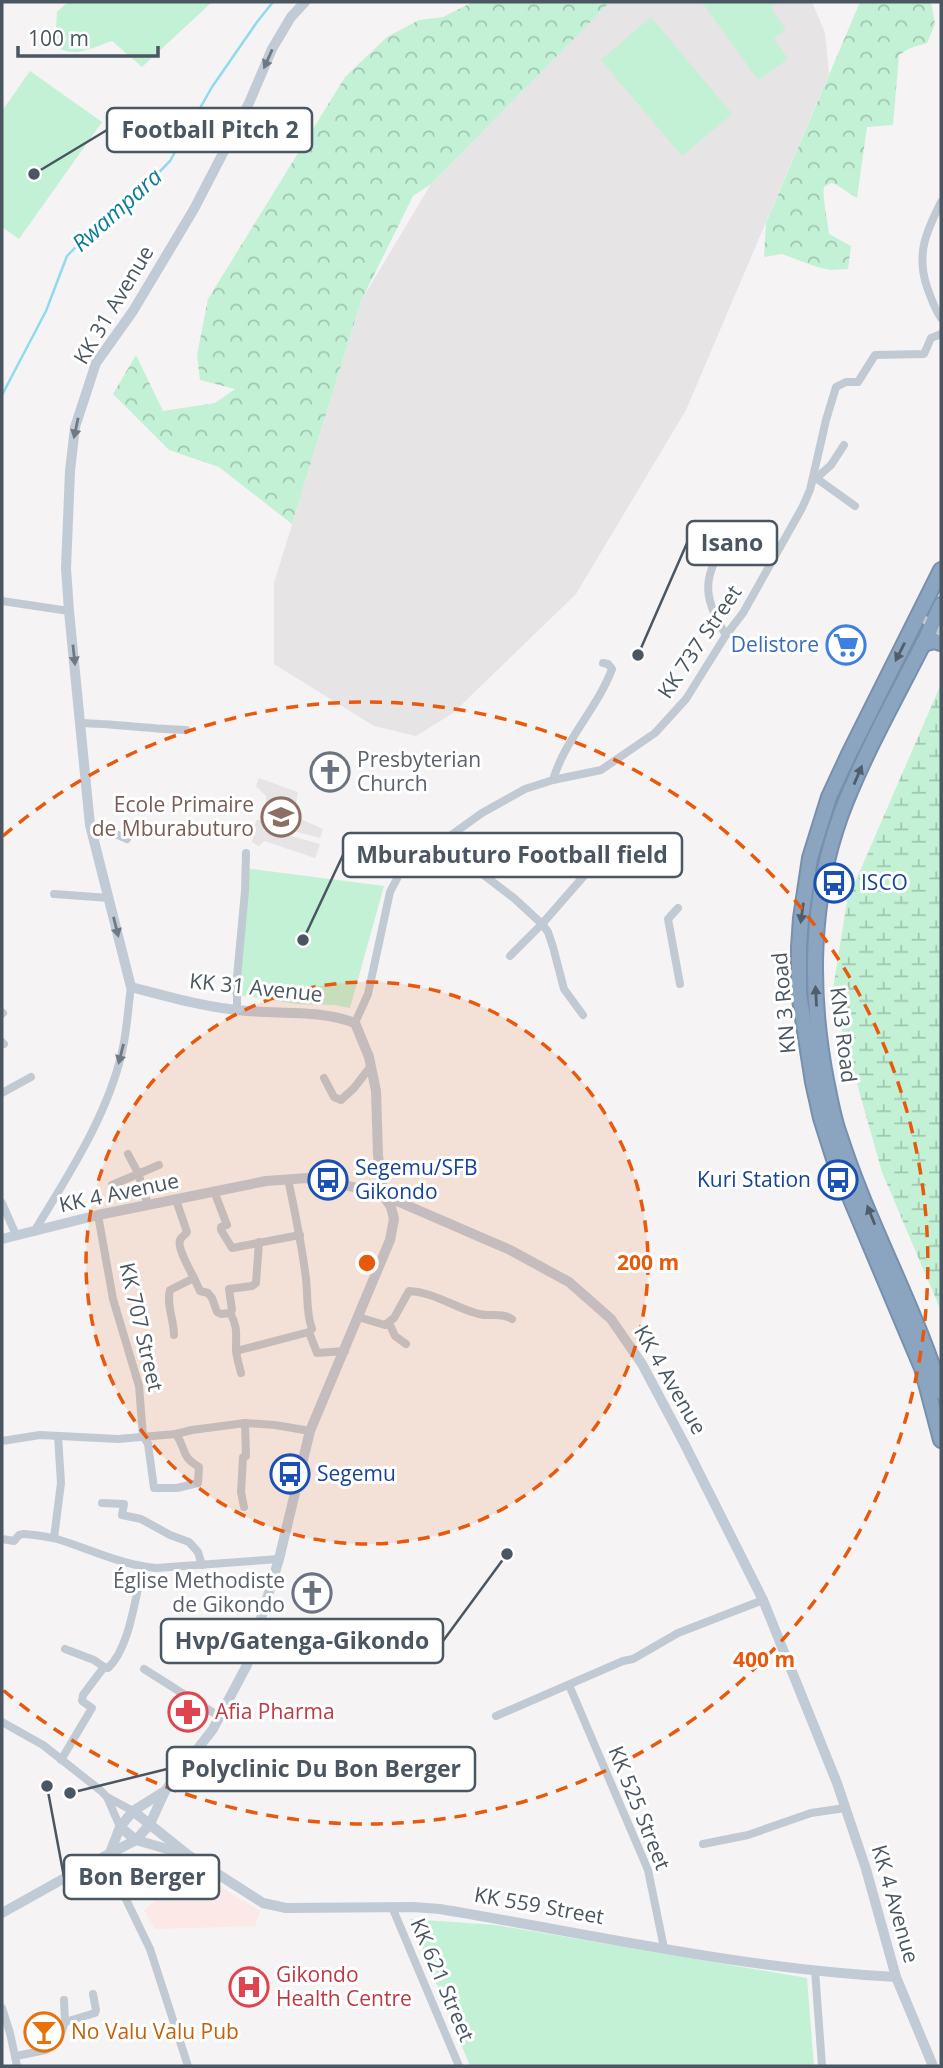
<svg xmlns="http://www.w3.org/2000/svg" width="943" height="2068" font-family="'Open Sans',sans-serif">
<defs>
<pattern id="forest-crowns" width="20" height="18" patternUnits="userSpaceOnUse" patternTransform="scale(1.75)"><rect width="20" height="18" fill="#c3f1d5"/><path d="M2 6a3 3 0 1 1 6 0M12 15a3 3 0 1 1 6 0" fill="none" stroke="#a0c6b0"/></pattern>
<pattern id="wetland-marsh" width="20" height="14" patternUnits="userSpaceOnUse" patternTransform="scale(1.75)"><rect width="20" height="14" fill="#c3f1d5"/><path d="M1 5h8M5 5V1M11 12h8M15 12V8" fill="none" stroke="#a0c6b0"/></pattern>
</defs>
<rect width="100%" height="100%" fill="#f5f3f3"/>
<g fill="#e6e4e5">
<path d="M610,2H812L825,33L829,74L686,410L576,594L453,713L416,736L374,726L274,664V583L361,301L431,184Z"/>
<path d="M259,778L298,792L295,810L286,806L285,812L323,829L320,838L282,828L280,833L320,844L315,858L264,841L259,846L252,842L256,820H270L265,813L266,796L256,786Z"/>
</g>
<path fill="#fce8e6" d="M193,1870L260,1911L255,1926L155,1929L144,1910Z"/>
<g fill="url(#forest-crowns)">
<path d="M473,2H610L431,184L413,196L361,301L292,524L219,467L169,450L113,394L136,355L163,411L215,403L235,389L200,380L197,355L208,299L345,77L387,37L419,20L443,17Z"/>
<path d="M860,2H931L935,24L927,43L910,48L899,55L893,125L867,127L857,198L835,184L831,183L824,187C822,198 828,221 829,234L851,246L848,269L831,270L817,267L782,254L764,257L766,223Z"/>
</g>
<path fill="url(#wetland-marsh)" d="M941,684V1311L882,1172L832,995L847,901Z"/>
<g fill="#c3f1d5">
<path d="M68,2H212L142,67L112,41C93,47 73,60 55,45L57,12Z"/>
<path d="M702,2H779L771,8L786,30L774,38L788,59L758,80Z"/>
<path d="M651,17L732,114L682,156L601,60Z"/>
<path d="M30,71L102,122L19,239L2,227V111Z"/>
<path d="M244,868L384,886L350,1008L334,1005L297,1004L231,994Z"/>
<path d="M410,1919L496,1925L807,1978L814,2066H470Z"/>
</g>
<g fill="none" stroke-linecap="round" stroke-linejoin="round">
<path stroke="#90daee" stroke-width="2.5" d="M2,395L46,311L67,256L96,226L119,213L170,161L212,87L257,22L273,2"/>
<g stroke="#7690ad" stroke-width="18">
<g id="highway">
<path d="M941,570L849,754L829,797L810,858L801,918L799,947V993L813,1082L821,1118L834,1159L922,1368L941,1440"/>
<path d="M941,605C934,619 929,634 921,648C893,703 863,756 841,814C810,899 809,992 826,1080C830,1099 833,1119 840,1137C868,1224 914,1305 941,1392"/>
<path d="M923,644L934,641L941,643"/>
</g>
</g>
<g stroke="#c1cad2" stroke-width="8">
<path d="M941,202C926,232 916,254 927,287C931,298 934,308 941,318"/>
<path d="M816,478L855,506"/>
<path d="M813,481L831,465L844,445"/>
<path d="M2,601L69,611"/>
<path d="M918,616L932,624L941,633"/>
<path d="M726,635C695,587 709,572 733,525"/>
<path d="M81,723C116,724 151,729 186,730"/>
<path d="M553,780C565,739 597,709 612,669L608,664L603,663"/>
<path d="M91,831L118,835L127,839"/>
<path d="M442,843L515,899L542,924L548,932L553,947L564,989L583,1015"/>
<path d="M54,894L109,898"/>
<path d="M678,908L668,919L680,984"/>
<path d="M510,956L542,924L590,869C604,862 610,866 625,871"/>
<path d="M237,1010V978L245,891L246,853"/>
<path d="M2,1014L3,1013"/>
<path d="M355,1023L368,994L390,892L401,871L482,813L525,789L553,780L601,770L655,733L686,699L726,635L743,613L802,508L810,490L826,420L836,387L846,382H858L875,355L924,354L931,338L941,334"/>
<path d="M2,1042L4,1044"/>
<path d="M324,1078L334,1097L341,1100L354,1088L371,1066"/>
<path d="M2,1093L31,1077"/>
<path d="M128,1154L138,1173L148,1205"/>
<path d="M288,1179C295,1212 302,1245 306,1279C308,1296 306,1313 312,1329L309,1332L317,1353L345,1351"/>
<path d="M112,1185L159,1165"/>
<path d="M214,1191L227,1225L221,1227V1230L232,1248L300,1235"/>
<path d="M2,1203L16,1235"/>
<path d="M98,1215L113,1299L139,1386L143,1436L148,1444L154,1488H177L198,1483L199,1467C180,1456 187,1450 176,1434"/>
<path d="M34,1232C68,1175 107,1117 122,1052C127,1031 128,1008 131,987"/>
<path d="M194,1278L200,1291L208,1293L212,1298L217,1312L221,1314L230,1313C238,1326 236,1335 236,1348C236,1356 239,1365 241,1373"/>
<path d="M230,1313L232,1310L229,1289L252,1286L256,1283L259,1242"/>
<path d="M358,1317L385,1325L394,1318L409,1291C434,1292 455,1308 479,1314C491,1317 501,1312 512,1319"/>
<path d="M389,1323L395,1336L406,1344"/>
<path d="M174,1335C174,1320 166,1304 170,1290L194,1278C190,1270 177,1248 180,1240C181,1237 185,1235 187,1232L176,1200"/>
<path d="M236,1351L309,1332"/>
<path d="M2,1441L40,1435L118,1439L176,1434L192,1430L245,1423L275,1425L310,1431"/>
<path d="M102,1503L124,1504L122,1515L141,1519L170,1535L189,1542L198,1552L202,1565"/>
<path d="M244,1507L241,1492L243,1457L246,1456L245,1423"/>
<path d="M54,1538L61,1483L58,1436"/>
<path d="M2,1539L14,1541L19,1535L24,1534C35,1535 46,1536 57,1539C90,1549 121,1565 156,1568L279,1559"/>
<path d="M65,1649L94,1660L104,1667"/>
<path d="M144,1669L220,1717"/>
<path d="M569,1685L648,1870L664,1948"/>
<path d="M496,1716L623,1661L633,1659L678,1633L763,1600"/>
<path d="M2,1722L43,1745L100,1790L107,1797L120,1827"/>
<path d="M61,1760L92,1708L82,1701L83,1695L104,1667L108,1668C130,1648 135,1596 143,1567"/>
<path d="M107,1797L133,1811"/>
<path d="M703,1844L748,1835L811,1813L845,1808"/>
<path d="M105,1856L150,1949L188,2066"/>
<path d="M392,1907L459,2066"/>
<path d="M815,1970L822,2066"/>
<path d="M2,2008L10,2033L17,2066"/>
<path d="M65,2022L95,2013L96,2010L93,1994"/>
<path d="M16,2056L46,2050L58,2042L65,2022L64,2000"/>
</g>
<g stroke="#c1cbd6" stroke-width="10">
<path d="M2,1239L98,1215L266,1181L308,1178L330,1181L383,1195L510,1250L569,1282L611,1319L642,1364L684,1443L763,1600L837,1783L866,1869L896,1977L933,2066"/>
<path d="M133,1811L188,1855L263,1903L286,1908L413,1907L440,1909C591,1934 743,1969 896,1977"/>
<path d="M120,1827L136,1840L181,1853"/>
<path d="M110,1853L120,1827L133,1811L165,1791L213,1729L247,1665L279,1559L310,1431L390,1240L394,1219L391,1207L383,1195L378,1155L376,1091L369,1057L355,1023C321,1010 283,1014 247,1011C207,1008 169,997 131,987L90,825L69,611L66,568L70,471L75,427L96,363L133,311L194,209L249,103L272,49L291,17L305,2"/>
<path d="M2,1913L88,1865L136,1840L150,1824L165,1791"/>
</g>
<use href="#highway" stroke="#8ba5c1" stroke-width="14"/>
</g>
<defs><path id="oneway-solid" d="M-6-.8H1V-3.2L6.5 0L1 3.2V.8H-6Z" transform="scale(1.75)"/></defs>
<g fill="#6e7984">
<use href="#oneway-solid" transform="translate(268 59) rotate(114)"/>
<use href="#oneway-solid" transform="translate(76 428) rotate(102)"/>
<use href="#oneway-solid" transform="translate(74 655) rotate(84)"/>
<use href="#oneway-solid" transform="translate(116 927) rotate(76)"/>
</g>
<g fill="#505e6b">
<use href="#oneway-solid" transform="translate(900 652) rotate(117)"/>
<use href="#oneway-solid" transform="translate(858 775) rotate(-67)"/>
<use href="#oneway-solid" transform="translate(802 913) rotate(98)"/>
<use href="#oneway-solid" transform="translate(816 996) rotate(-93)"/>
<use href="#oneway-solid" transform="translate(871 1215) rotate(-112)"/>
</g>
<use fill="#6e7983" href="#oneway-solid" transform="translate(121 1054) rotate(104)"/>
<circle cx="367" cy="1263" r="281" fill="#e8590c" fill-opacity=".12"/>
<g fill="none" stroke="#e8590c" stroke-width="3.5" stroke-dasharray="12 9">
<circle cx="367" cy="1263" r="281"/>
<path d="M3 836A561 561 0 1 1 3 1690"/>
</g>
<defs>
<g id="supermarket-ring" transform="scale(2.0125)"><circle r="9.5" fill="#fff" stroke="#3f7fe0" stroke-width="1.5"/><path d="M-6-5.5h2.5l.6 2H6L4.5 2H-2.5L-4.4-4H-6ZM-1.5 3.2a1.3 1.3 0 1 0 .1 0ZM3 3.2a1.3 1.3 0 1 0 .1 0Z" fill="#3f7fe0"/></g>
<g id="church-ring" transform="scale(2.0125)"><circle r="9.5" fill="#fff" stroke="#6b7280" stroke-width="1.5"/><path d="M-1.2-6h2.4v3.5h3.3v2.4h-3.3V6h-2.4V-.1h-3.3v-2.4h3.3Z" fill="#6b7280"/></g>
<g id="school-ring" transform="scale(2.0125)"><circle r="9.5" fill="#fff" stroke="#8d6e63" stroke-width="1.5"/><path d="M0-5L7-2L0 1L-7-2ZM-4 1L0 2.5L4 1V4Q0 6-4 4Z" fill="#8d6e63"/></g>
<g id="bus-ring" transform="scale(2.0125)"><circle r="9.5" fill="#fff" stroke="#1a4fb4" stroke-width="1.5"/><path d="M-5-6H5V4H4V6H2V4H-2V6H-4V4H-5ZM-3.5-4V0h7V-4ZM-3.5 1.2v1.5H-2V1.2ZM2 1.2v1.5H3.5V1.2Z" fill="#1a4fb4"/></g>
<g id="pharmacy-ring" transform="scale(2.0125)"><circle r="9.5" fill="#fff" stroke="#e0444e" stroke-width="1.5"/><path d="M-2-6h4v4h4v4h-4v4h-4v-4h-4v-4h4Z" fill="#e0444e"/></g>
<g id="hospital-ring" transform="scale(2.0125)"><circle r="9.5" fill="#fff" stroke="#e0444e" stroke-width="1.5"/><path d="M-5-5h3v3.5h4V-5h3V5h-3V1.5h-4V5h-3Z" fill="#e0444e"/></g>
<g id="bar-ring" transform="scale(2.0125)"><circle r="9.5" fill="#fff" stroke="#e8710a" stroke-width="1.5"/><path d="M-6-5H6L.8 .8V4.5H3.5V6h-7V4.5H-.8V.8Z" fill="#e8710a"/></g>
</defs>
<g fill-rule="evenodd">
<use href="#supermarket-ring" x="846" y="645"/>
<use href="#church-ring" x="330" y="772"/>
<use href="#school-ring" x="281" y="817"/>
<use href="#bus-ring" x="834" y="883"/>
<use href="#bus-ring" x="328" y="1180"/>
<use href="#bus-ring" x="838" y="1180"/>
<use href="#bus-ring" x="290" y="1474"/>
<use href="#church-ring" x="312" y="1593"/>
<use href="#pharmacy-ring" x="188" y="1712"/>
<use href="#hospital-ring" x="249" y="1987"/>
<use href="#bar-ring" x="44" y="2032"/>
</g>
<g text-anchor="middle" stroke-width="6" stroke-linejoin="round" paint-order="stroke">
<g font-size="21" fill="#4a5661" stroke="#fff">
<text transform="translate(114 305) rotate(-59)" y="7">KK 31 Avenue</text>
<text transform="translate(700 642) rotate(-56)" y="7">KK 737 Street</text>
<text transform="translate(256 988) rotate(6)" y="7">KK 31 Avenue</text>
<text transform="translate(784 1003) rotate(-95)" y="7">KN 3 Road</text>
<text transform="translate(843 1035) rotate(83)" y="7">KN3 Road</text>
<text transform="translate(119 1193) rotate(-12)" y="7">KK 4 Avenue</text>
<text transform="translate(141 1327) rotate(77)" y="7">KK 707 Street</text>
<text transform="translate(670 1380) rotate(60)" y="7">KK 4 Avenue</text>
<text transform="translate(639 1808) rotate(68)" y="7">KK 525 Street</text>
<text transform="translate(895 1904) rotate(74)" y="7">KK 4 Avenue</text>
<text transform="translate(539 1906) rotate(10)" y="7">KK 559 Street</text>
<text transform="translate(442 1980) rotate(67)" y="7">KK 621 Street</text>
</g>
<g font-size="21" fill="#366cbe" stroke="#fff" text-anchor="end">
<text x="819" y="652">Delistore</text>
</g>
<g font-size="21" fill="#5b616d" stroke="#fff" text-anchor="start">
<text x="357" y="767">Presbyterian<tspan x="357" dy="24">Church</tspan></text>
<text x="285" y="1588" text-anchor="end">Église Methodiste<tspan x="285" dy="24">de Gikondo</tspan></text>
</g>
<g font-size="21" fill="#785e54" stroke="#fff" text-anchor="end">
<text x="254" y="812">Ecole Primaire<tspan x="254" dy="24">de Mburabuturo</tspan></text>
</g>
<g font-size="21" fill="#164399" stroke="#fff" text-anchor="start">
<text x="861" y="890">ISCO</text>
<text x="355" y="1175">Segemu/SFB<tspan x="355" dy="24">Gikondo</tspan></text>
<text x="811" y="1187" text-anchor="end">Kuri Station</text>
<text x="317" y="1481">Segemu</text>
</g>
<g font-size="21" fill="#be3a42" stroke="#fff" text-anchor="start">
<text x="215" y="1719">Afia Pharma</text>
<text x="276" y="1982">Gikondo<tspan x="276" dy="24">Health Centre</tspan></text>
</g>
<g font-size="21" fill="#c56008" stroke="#fff" text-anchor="start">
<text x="71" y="2039">No Valu Valu Pub</text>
</g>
<g font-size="23" font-style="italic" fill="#0c7c9b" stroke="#fff">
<text transform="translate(117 210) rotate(-42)" y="8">Rwampara</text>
</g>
</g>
<circle cx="367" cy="1263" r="10" fill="#e8590c" stroke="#fff" stroke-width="3.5"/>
<g font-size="21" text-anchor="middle" font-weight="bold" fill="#e8590c" stroke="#fff" stroke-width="6" stroke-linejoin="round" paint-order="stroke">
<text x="648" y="1270">200 m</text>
<text x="764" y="1667">400 m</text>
</g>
<path fill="none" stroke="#4a5661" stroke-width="2.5" d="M34 174L107 130M638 655L687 543M303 940L343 855M507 1554L443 1641M70 1793L167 1769M47 1786L64 1877"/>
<g fill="#4a5661" stroke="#fff" stroke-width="2.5">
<circle cx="34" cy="174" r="7"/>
<circle cx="638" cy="655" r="7"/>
<circle cx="303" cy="940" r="7"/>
<circle cx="507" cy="1554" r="7"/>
<circle cx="70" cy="1793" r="7"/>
<circle cx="47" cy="1786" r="7"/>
</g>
<g fill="#fff" stroke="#4a5661" stroke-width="2.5">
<rect x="107" y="108" width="205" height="44" rx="7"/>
<rect x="687" y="521" width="90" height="44" rx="7"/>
<rect x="343" y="833" width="339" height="44" rx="7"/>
<rect x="161" y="1619" width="282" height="44" rx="7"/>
<rect x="167" y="1747" width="308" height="44" rx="7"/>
<rect x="64" y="1855" width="155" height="44" rx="7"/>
</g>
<g font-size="23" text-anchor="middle" font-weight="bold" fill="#4a5661">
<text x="210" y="138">Football Pitch 2</text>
<text x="732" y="551">Isano</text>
<text x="512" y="863">Mburabuturo Football field</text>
<text x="302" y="1649">Hvp/Gatenga-Gikondo</text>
<text x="321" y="1777">Polyclinic Du Bon Berger</text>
<text x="142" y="1885">Bon Berger</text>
</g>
<rect width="943" height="2068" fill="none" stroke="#4a5661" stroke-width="7"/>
<path d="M18 46v10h140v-10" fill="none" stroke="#4a5661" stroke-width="3.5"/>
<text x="28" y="46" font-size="21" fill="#4a5661" stroke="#ffffff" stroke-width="5" paint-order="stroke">100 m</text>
</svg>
